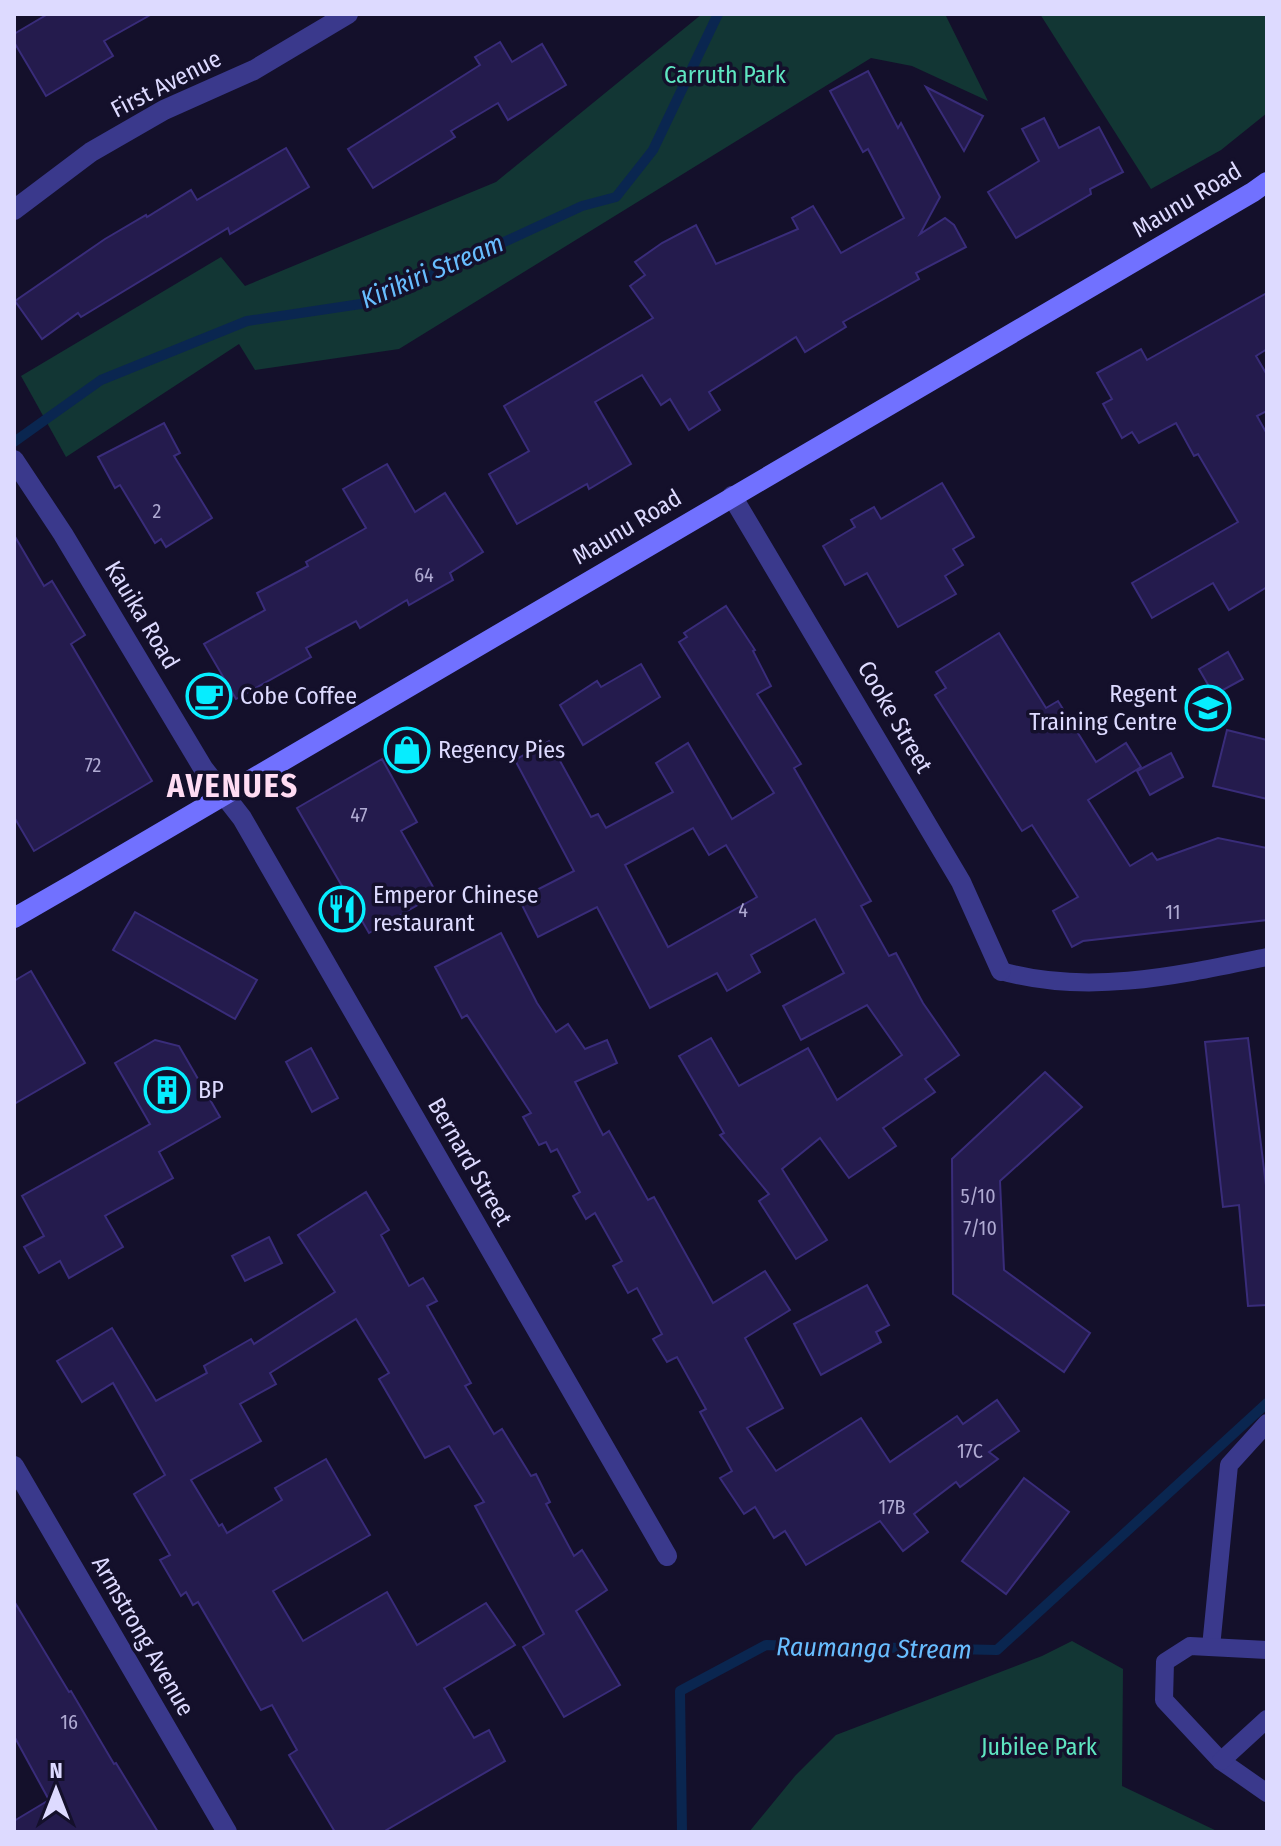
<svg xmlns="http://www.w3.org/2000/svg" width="1281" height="1846" font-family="'Fira Sans Condensed',sans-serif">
<rect width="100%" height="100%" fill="#14102b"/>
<g fill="#123634">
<path d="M702,14H945L988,101L912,66L871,58L399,349L255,370L239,344L66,457L21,376L221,257L245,286L496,182Z"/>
<path d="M1040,14H1267V113L1221,150L1151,189Z"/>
<path d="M1072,1641L1123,1669L1122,1786L1219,1832H749L795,1776L836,1735L1042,1656Z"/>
</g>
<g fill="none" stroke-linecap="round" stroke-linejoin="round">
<g stroke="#0a2650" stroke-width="10">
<path d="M14,442L101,380L247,321L374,302L582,206L616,197L653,150L718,14"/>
<path d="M682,1832L680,1691L766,1645L997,1650L1267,1403"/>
</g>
</g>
<g fill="#241b4d" stroke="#392c7a" stroke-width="2" fill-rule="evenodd">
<path d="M48,14H152L104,41L113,56L46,96L14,42V34Z"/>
<path d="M500,42L512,62L542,44L566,85L508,120L498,103L451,131L455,137L373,188L348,149L480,65L475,57Z"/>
<path d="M868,71L898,128L901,123L940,197L920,234L945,218L954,225L966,247L916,273L919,279L843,322L846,327L805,352L796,337L709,392L720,410L689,430L670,399L661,405L642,375L595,402L631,464L589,489L587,484L517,524L489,474L529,451L504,406L653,318L630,286L645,275L635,262L662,243L696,225L716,264L798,229L792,218L813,206L841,253L904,218L868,149L863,152L830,91Z"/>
<path d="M926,87L983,116L964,151Z"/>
<path d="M1044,118L1059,148L1099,127L1123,172L1090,189L1091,194L1016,238L988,192L1039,161L1022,129Z"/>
<path d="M286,148L309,187L230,234L228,228L81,317L78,313L42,339L15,301L105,239L146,215L147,217L191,190L197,200Z"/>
<path d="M1267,293V349L1256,356L1267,375V411L1257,416L1267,434V587L1229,610L1213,583L1152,618L1132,583L1238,522L1198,454L1194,456L1176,423L1139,443L1132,432L1122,438L1103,404L1112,399L1097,373L1141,349L1147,360Z"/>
<path d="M164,423L180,453L174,456L212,518L166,547L161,539L155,543L120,485L115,488L98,457Z"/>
<path d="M387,464L415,512L445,493L483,552L450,573L453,580L409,605L407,600L360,628L356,621L306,648L311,657L236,699L204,644L265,610L257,593L308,566L306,562L366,528L343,489Z"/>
<path d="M942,483L974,537L953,549L963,565L945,576L956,594L898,627L867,573L845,585L823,546L855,527L851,520L874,507L881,519Z"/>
<path d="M14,535L44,586L52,581L85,635L71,644L152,781L34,851L14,817Z"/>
<path d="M726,606L755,650L753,651L771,686L757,694L801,764L794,768L871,901L861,906L889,956L896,953L923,1003L959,1055L925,1079L935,1092L883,1128L896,1146L849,1178L820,1138L782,1169L827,1240L796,1259L759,1201L769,1194L720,1135L724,1133L679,1056L711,1038L739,1086L808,1048L837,1100L902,1055L867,1005L801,1040L783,1006L844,973L815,919L751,955L760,972L727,991L717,973L650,1008L597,907L538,937L519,899L574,871L515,760L549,741L591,817L598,814L606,828L673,792L656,763L688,743L732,819L774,793L679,642L687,637L684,633ZM693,828L709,855L726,845L757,897L668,947L625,865Z"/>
<path d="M999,633L1046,708L1058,701L1096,762L1126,743L1141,767L1088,800L1130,866L1152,853L1157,860L1218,838L1267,848V920L1083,941L1072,947L1053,911L1078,897L1032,825L1022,831L935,695L946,688L936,672Z"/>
<path d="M1228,652L1243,679L1214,695L1199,669Z"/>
<path d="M641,664L660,697L583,745L560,705L597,681L601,687Z"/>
<path d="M1227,730L1267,740V799L1213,786Z"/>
<path d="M1171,753L1183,777L1150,795L1137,771Z"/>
<path d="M382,759L417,822L401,831L437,894L369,933L297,808Z"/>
<path d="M135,912L257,980L235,1019L113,950Z"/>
<path d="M501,933L537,1003L556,1032L568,1024L585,1049L607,1040L617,1063L575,1082L603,1135L609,1131L648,1200L654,1197L713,1303L765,1271L790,1310L745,1338L783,1408L747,1428L776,1471L861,1418L890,1462L957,1416L963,1424L997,1400L1019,1431L989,1452L998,1459L960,1487L956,1482L914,1514L928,1532L903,1551L880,1521L806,1565L785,1531L774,1538L755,1507L744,1514L720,1478L732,1471L700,1412L706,1409L677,1357L667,1362L653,1339L662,1334L637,1288L628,1293L613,1266L622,1261L595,1213L586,1219L573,1196L580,1192L557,1149L551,1152L546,1142L539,1145L523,1117L531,1113L467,1015L462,1018L435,967Z"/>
<path d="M31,971L85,1063L14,1104V981Z"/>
<path d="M1248,1038L1267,1194V1305L1248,1306L1239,1205L1223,1207L1205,1042Z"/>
<path d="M155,1040L179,1046L220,1117L159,1152L173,1178L105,1216L123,1247L69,1278L60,1261L39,1273L24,1247L44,1236L22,1196L150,1124L115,1063Z"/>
<path d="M311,1048L338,1098L312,1112L286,1062Z"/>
<path d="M1045,1072L1082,1107L1000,1181L1004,1270L1090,1333L1064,1372L953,1294L952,1159Z"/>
<path d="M366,1192L389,1230L381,1235L409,1286L423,1278L437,1301L427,1306L471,1383L465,1386L494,1434L502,1429L531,1476L536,1474L550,1502L546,1504L574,1556L582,1550L607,1590L576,1611L620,1685L564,1717L523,1647L544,1634L475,1506L484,1502L449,1446L425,1458L379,1379L389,1373L356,1319L270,1373L276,1384L240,1404L261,1441L191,1480L219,1526L222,1524L227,1533L282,1500L275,1488L326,1459L370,1535L273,1591L303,1641L387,1592L417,1645L486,1603L515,1645L444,1688L474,1738L489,1730L505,1761L383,1832H335L289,1755L297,1750L272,1705L261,1710L198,1602L193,1605L186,1592L181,1596L160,1560L170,1555L134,1494L165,1475L113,1383L82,1402L57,1361L112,1328L156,1401L207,1373L204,1366L251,1339L254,1344L335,1292L298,1235Z"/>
<path d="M269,1237L282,1263L245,1281L232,1256Z"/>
<path d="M867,1285L889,1325L876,1332L881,1342L821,1375L794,1324Z"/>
<path d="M1024,1478L1069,1512L1006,1594L962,1561Z"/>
<path d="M14,1601L69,1692L71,1691L114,1764L116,1763L158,1832H14V1821L49,1800L14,1736Z"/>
</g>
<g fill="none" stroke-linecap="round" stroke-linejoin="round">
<g stroke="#3a398c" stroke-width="18">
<path d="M1001,971C1088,996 1180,975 1267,957"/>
<path d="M1211,1647L1229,1465L1267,1423"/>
<path d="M1267,1650L1190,1646L1165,1662L1164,1700L1221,1761L1267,1793"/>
<path d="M1221,1761L1267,1719"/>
</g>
<g stroke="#3a398c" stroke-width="20">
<path d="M14,210L91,152L164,110L254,70L348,14"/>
<path d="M14,460L63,534L203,768L242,818L667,1556"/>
<path d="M732,496L961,882L1001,971"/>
<path d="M14,1466L227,1832"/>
</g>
<path stroke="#7171ff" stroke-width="20" d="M14,918C429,679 840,433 1253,192L1267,182"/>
</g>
<defs>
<g id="cafe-ring" transform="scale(2.3)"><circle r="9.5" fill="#14102b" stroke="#06edff" stroke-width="1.5"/><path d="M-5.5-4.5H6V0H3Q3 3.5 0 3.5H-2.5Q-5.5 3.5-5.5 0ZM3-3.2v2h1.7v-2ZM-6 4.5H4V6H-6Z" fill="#06edff"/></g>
<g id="university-ring" transform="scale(2.3)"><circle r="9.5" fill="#14102b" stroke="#06edff" stroke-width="1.5"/><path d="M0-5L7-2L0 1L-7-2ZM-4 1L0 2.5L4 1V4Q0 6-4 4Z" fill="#06edff"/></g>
<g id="shop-ring" transform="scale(2.3)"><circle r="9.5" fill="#14102b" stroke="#06edff" stroke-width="1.5"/><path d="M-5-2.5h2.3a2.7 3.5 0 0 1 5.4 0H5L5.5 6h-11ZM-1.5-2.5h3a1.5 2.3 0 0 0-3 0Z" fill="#06edff"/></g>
<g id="restaurant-ring" transform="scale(2.3)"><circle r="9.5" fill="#14102b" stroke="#06edff" stroke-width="1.5"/><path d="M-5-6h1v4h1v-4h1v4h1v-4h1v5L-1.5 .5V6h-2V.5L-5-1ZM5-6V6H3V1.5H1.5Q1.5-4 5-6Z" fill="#06edff"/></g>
<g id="building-ring" transform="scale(2.3)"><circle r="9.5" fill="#14102b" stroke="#06edff" stroke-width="1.5"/><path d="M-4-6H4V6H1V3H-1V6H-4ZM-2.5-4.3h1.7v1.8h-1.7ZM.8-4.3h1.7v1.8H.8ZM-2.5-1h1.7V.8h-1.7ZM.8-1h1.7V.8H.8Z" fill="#06edff"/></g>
</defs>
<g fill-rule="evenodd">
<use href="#cafe-ring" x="209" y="696"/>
<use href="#university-ring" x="1208" y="708"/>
<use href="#shop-ring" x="407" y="750"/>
<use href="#restaurant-ring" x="342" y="909"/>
<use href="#building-ring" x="167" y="1090"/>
</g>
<g text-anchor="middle" stroke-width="7" stroke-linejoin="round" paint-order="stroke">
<g font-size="20" fill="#afaad2">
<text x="157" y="518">2</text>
<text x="424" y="582">64</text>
<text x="93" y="772">72</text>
<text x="359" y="822">47</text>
<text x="743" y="917">4</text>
<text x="1173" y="919">11</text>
<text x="978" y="1203">5/10</text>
<text x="980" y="1235">7/10</text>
<text x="970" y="1458">17C</text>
<text x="892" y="1514">17B</text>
<text x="69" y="1729">16</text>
</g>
<g font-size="24" fill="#5fe6c1" stroke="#14102b">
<text x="725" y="83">Carruth Park</text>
<text x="1039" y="1755">Jubilee Park</text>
</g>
<g font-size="24" fill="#dddaff" stroke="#14102b">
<text transform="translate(166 84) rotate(-27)" y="8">First Avenue</text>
<text transform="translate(1187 200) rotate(-31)" y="8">Maunu Road</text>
<text transform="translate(627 527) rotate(-31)" y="8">Maunu Road</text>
<text transform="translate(142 615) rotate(59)" y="8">Kauika Road</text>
<text transform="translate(895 717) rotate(60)" y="8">Cooke Street</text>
<text transform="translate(470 1162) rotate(60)" y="8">Bernard Street</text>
<text transform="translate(143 1636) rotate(60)" y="8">Armstrong Avenue</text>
</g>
<g font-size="24" fill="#dddaff" stroke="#14102b" text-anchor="start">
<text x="1177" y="702" text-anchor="end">Regent<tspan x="1177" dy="28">Training Centre</tspan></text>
<text x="240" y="704">Cobe Coffee</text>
<text x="438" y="758">Regency Pies</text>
<text x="373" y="903">Emperor Chinese<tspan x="373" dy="28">restaurant</tspan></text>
<text x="198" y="1098">BP</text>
</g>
<g font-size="26" font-style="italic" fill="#68bdff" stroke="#14102b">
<text transform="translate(432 271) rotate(-23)" y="9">Kirikiri Stream</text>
<text transform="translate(874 1648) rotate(1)" y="9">Raumanga Stream</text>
</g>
<g font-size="32" font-weight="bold" letter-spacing="2" fill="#ffdcf3" stroke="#14102b">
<text x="233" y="797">AVENUES</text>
</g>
</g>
<rect width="1281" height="1846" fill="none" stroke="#dddaff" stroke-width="32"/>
<g transform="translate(56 1790)" stroke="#14102b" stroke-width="6" paint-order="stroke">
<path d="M0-6L14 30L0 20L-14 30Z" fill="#dddaff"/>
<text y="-12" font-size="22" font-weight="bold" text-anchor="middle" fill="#dddaff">N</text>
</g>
</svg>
